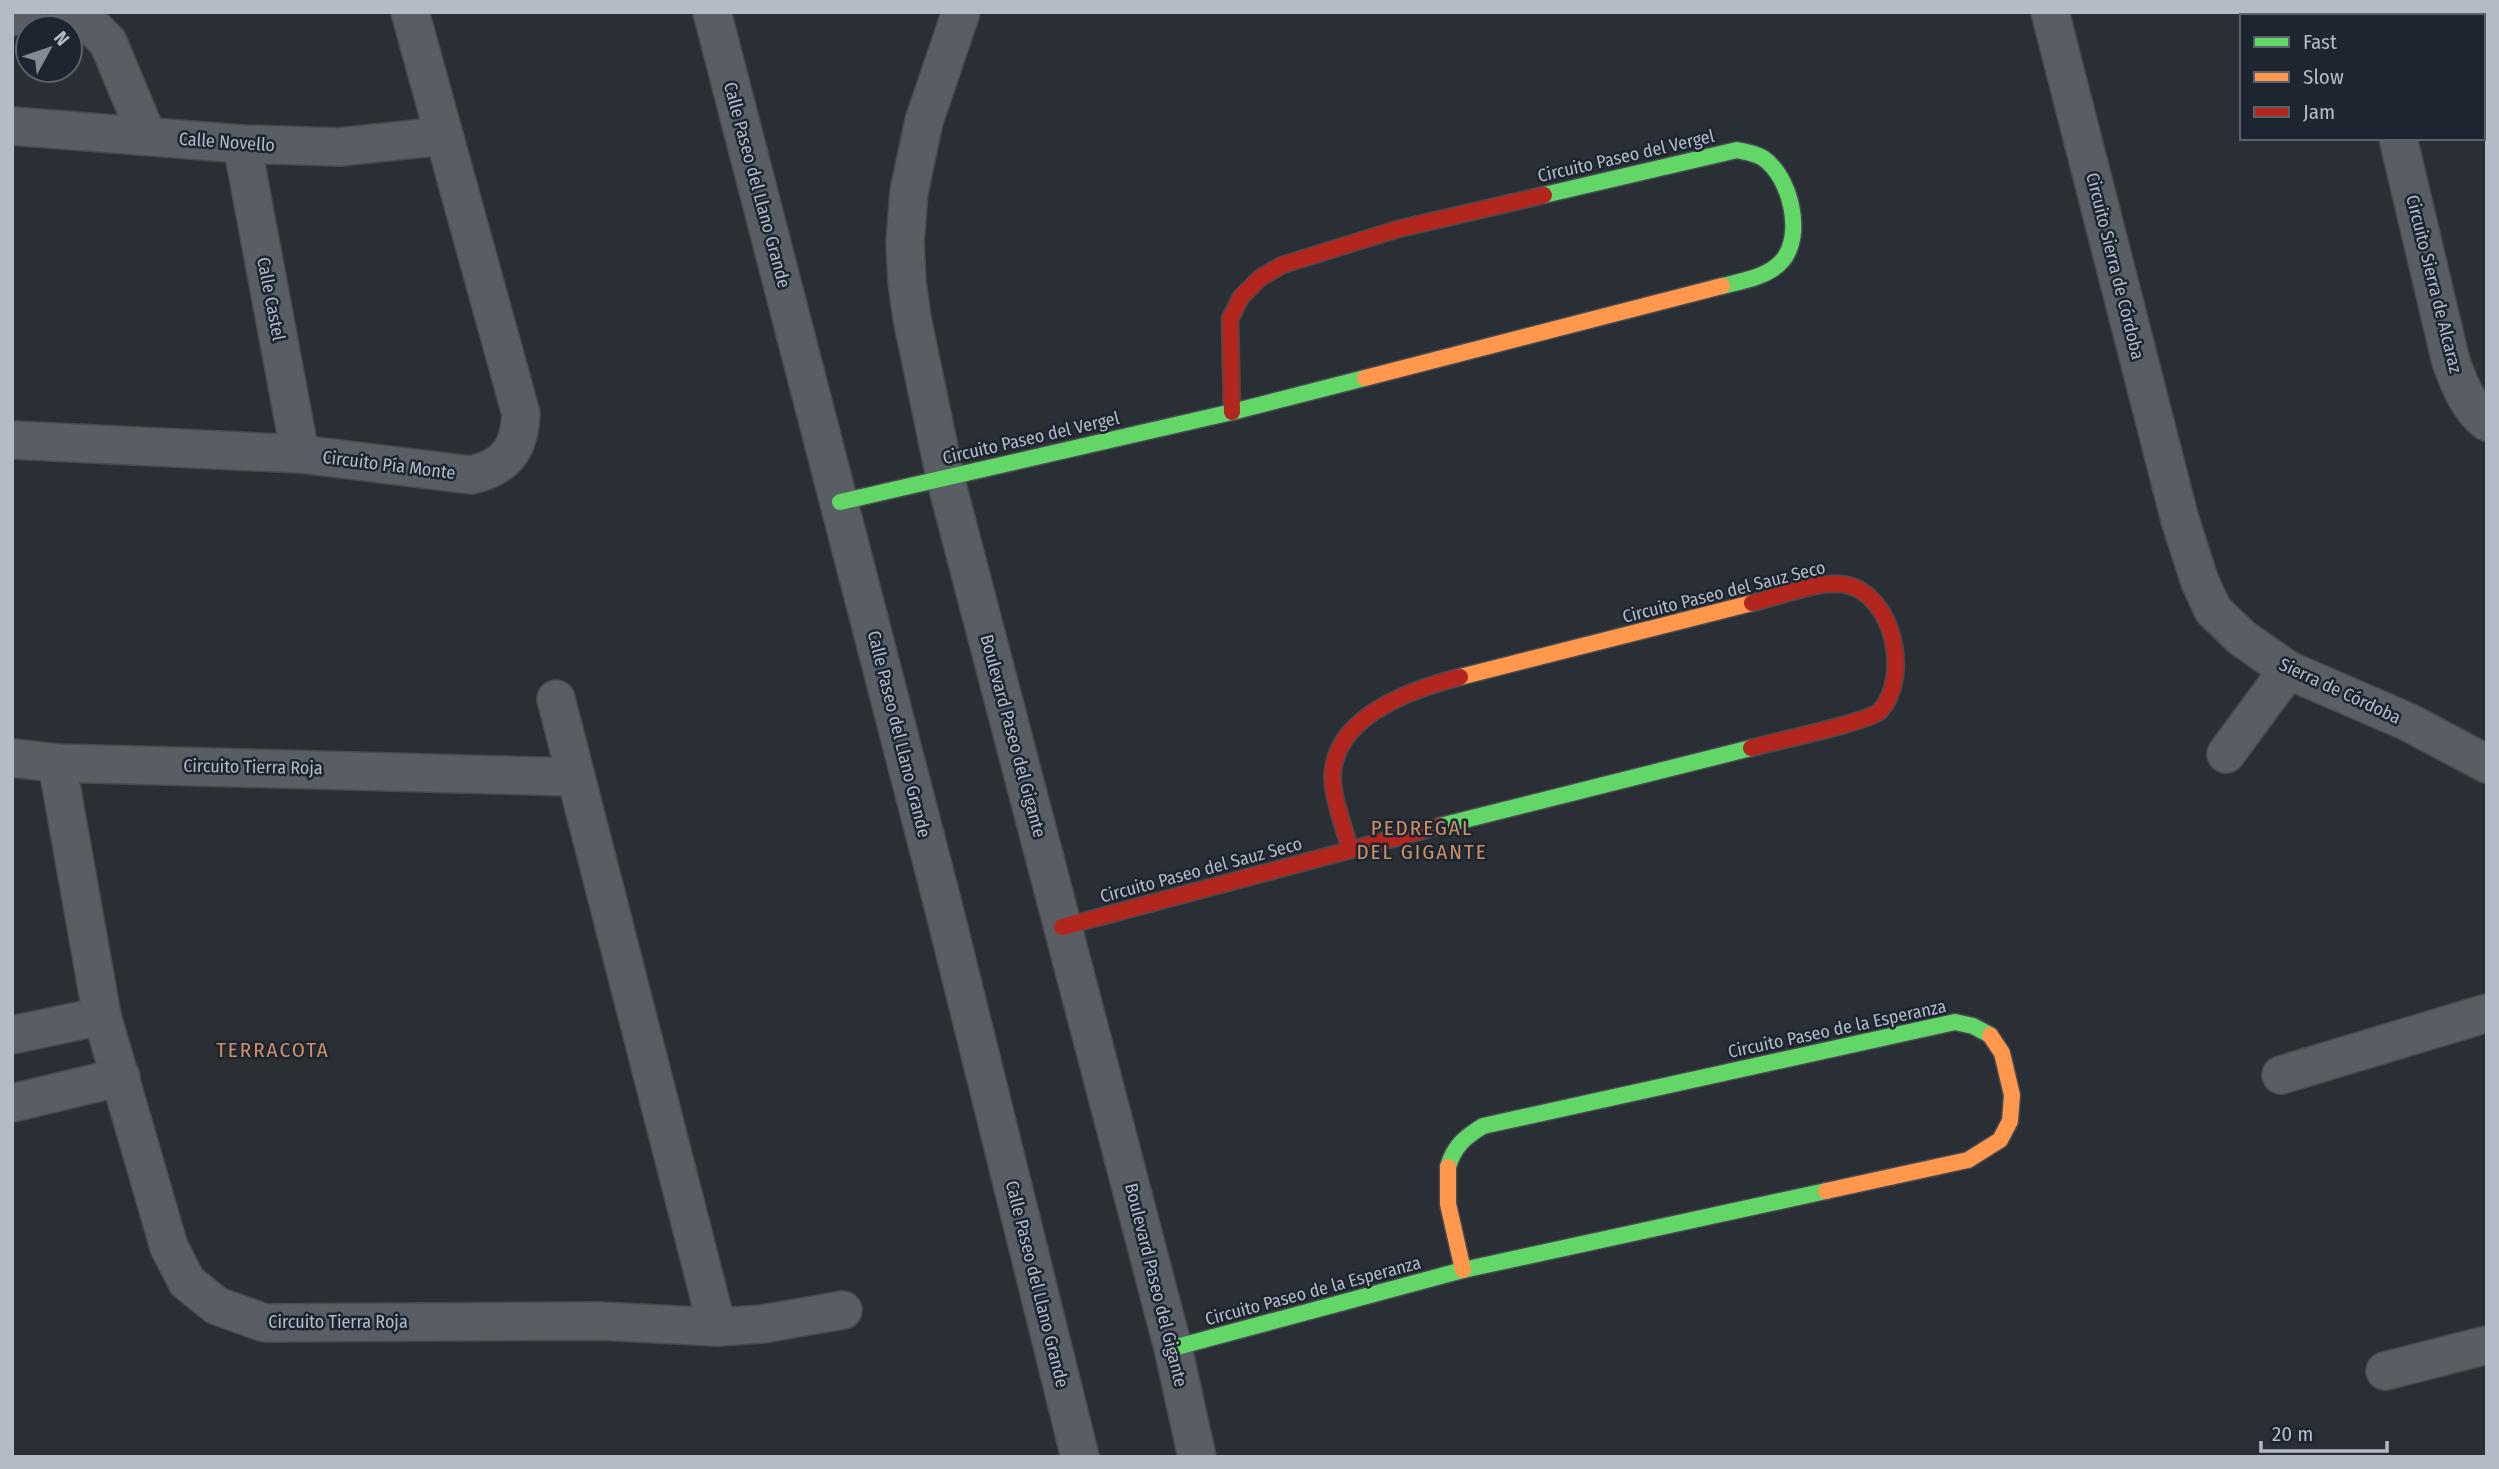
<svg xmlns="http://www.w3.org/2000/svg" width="2499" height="1469" font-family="'Fira Sans Condensed',sans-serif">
<rect width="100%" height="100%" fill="#292f35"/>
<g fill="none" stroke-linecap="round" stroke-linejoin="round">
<g stroke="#474b50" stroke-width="40">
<g id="street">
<path d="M67,12L85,19L108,42L147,136"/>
<path d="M712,12L943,905L1080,1457"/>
<path d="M961,12L924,121L909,192L905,242L907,282L912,318L945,477L1173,1348L1197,1457"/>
<path d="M2050,12L2180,520L2200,582L2213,610L2242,638L2288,670L2408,722L2487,764"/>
<path d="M2368,12L2369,16"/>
<path d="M12,17L29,12"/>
<path d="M12,126L242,144L339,147L443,136"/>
<path d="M2398,138L2451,362C2459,383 2468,408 2487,422"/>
<path d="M242,144L300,454"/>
<path d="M12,440L300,454L471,475C506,467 519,450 521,414L410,12"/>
<path d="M556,699L717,1327"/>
<path d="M2226,754L2288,670"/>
<path d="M12,758L57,763L575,777"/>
<path d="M57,763L102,1016L169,1247L187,1282L217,1306L265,1323L600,1321L717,1327L762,1324L843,1310"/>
<path d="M12,1035L102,1016"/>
<path d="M2281,1075L2487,1013"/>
<path d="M12,1103L121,1077"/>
<path d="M2385,1371L2487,1345"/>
</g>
</g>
<g stroke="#474b50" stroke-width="19">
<g id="fast">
<path d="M1544,195L1737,150C1746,152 1755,153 1763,158C1790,176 1805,235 1782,261C1768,277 1742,281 1722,286"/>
<path d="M840,502L1232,412L1365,378"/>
<path d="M1440,826L1751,748"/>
<path d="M1448,1167C1454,1146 1465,1137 1483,1126L1955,1022L1973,1026L1990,1035"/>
<path d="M1173,1348L1463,1270L1826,1191"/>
</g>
</g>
<g stroke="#474b50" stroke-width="19">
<g id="slow">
<path d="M1365,378L1722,286"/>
<path d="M1460,677L1752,603"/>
<path d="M1448,1167V1204L1463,1270"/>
<path d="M1826,1191L1968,1160L2000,1140L2010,1121L2012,1095L2002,1053L1990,1035"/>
</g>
</g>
<g stroke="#474b50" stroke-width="19">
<g id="jam">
<path d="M1232,412L1230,319L1241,297L1260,278L1282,265L1398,229L1544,195"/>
<path d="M1751,748C1772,742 1869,722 1880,711C1911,677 1894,596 1847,585C1822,579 1778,597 1752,603"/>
<path d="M1350,849C1344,827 1330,792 1333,770C1340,714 1413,689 1460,677"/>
<path d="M1062,927L1440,826"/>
</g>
</g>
<use href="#street" stroke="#595d64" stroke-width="37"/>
<use href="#fast" stroke="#63d668" stroke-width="16"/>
<use href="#slow" stroke="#ff974d" stroke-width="16"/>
<use href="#jam" stroke="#b3261e" stroke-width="16"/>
</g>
<g text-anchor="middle" stroke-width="5" stroke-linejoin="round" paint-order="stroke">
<g font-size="18" fill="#b3bbc6" stroke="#1d2630">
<text transform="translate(227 142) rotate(4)" y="6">Calle Novello</text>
<text transform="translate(1626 156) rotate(-13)" y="6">Circuito Paseo del Vergel</text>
<text transform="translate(757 185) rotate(75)" y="6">Calle Paseo del Llano Grande</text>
<text transform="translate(2115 266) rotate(76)" y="6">Circuito Sierra de Córdoba</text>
<text transform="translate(2434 284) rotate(76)" y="6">Circuito Sierra de Alcaraz</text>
<text transform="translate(271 299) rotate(79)" y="6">Calle Castel</text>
<text transform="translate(1031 438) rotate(-13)" y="6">Circuito Paseo del Vergel</text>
<text transform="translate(389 465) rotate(7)" y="6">Circuito Pía Monte</text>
<text transform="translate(1724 592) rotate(-14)" y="6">Circuito Paseo del Sauz Seco</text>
<text transform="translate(2340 691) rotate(25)" y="6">Sierra de Córdoba</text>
<text transform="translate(899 734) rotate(76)" y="6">Calle Paseo del Llano Grande</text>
<text transform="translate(1013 736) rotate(75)" y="6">Boulevard Paseo del Gigante</text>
<text transform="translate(253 767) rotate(1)" y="6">Circuito Tierra Roja</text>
<text transform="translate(1201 870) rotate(-15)" y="6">Circuito Paseo del Sauz Seco</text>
<text transform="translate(1837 1029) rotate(-12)" y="6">Circuito Paseo de la Esperanza</text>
<text transform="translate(1037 1284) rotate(76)" y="6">Calle Paseo del Llano Grande</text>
<text transform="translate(1156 1285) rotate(76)" y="6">Boulevard Paseo del Gigante</text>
<text transform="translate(1313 1291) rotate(-15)" y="6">Circuito Paseo de la Esperanza</text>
<text x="338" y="1328">Circuito Tierra Roja</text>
</g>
<g font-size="21" letter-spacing="2" fill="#ce8e66" stroke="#1d2630">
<text x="1422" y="835">PEDREGAL<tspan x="1422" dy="24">DEL GIGANTE</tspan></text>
<text x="273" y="1057">TERRACOTA</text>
</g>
</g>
<rect width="2499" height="1469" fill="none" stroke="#b3bbc6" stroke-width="28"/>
<rect x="2240" y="14" width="245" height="126" fill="#1d2630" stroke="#59626c" stroke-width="2"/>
<rect x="2254" y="37" width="35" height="10" fill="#63d668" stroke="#59626c" stroke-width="2"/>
<text x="2303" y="49" font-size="21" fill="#b3bbc6">Fast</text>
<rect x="2254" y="72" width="35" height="10" fill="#ff974d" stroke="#59626c" stroke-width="2"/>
<text x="2303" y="84" font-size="21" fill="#b3bbc6">Slow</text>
<rect x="2254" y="107" width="35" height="10" fill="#b3261e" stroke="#59626c" stroke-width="2"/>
<text x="2303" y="119" font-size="21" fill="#b3bbc6">Jam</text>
<g transform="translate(49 49) rotate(50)"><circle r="33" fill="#1d2630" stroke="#59626c" stroke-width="2"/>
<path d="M0-5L12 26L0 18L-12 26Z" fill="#838a93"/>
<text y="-10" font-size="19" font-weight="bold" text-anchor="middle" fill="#b3bbc6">N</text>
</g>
<path d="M2261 1441v10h126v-10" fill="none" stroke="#b3bbc6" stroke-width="3.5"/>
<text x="2272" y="1441" font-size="21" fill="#b3bbc6" stroke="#1d2630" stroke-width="5" paint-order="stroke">20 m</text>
</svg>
